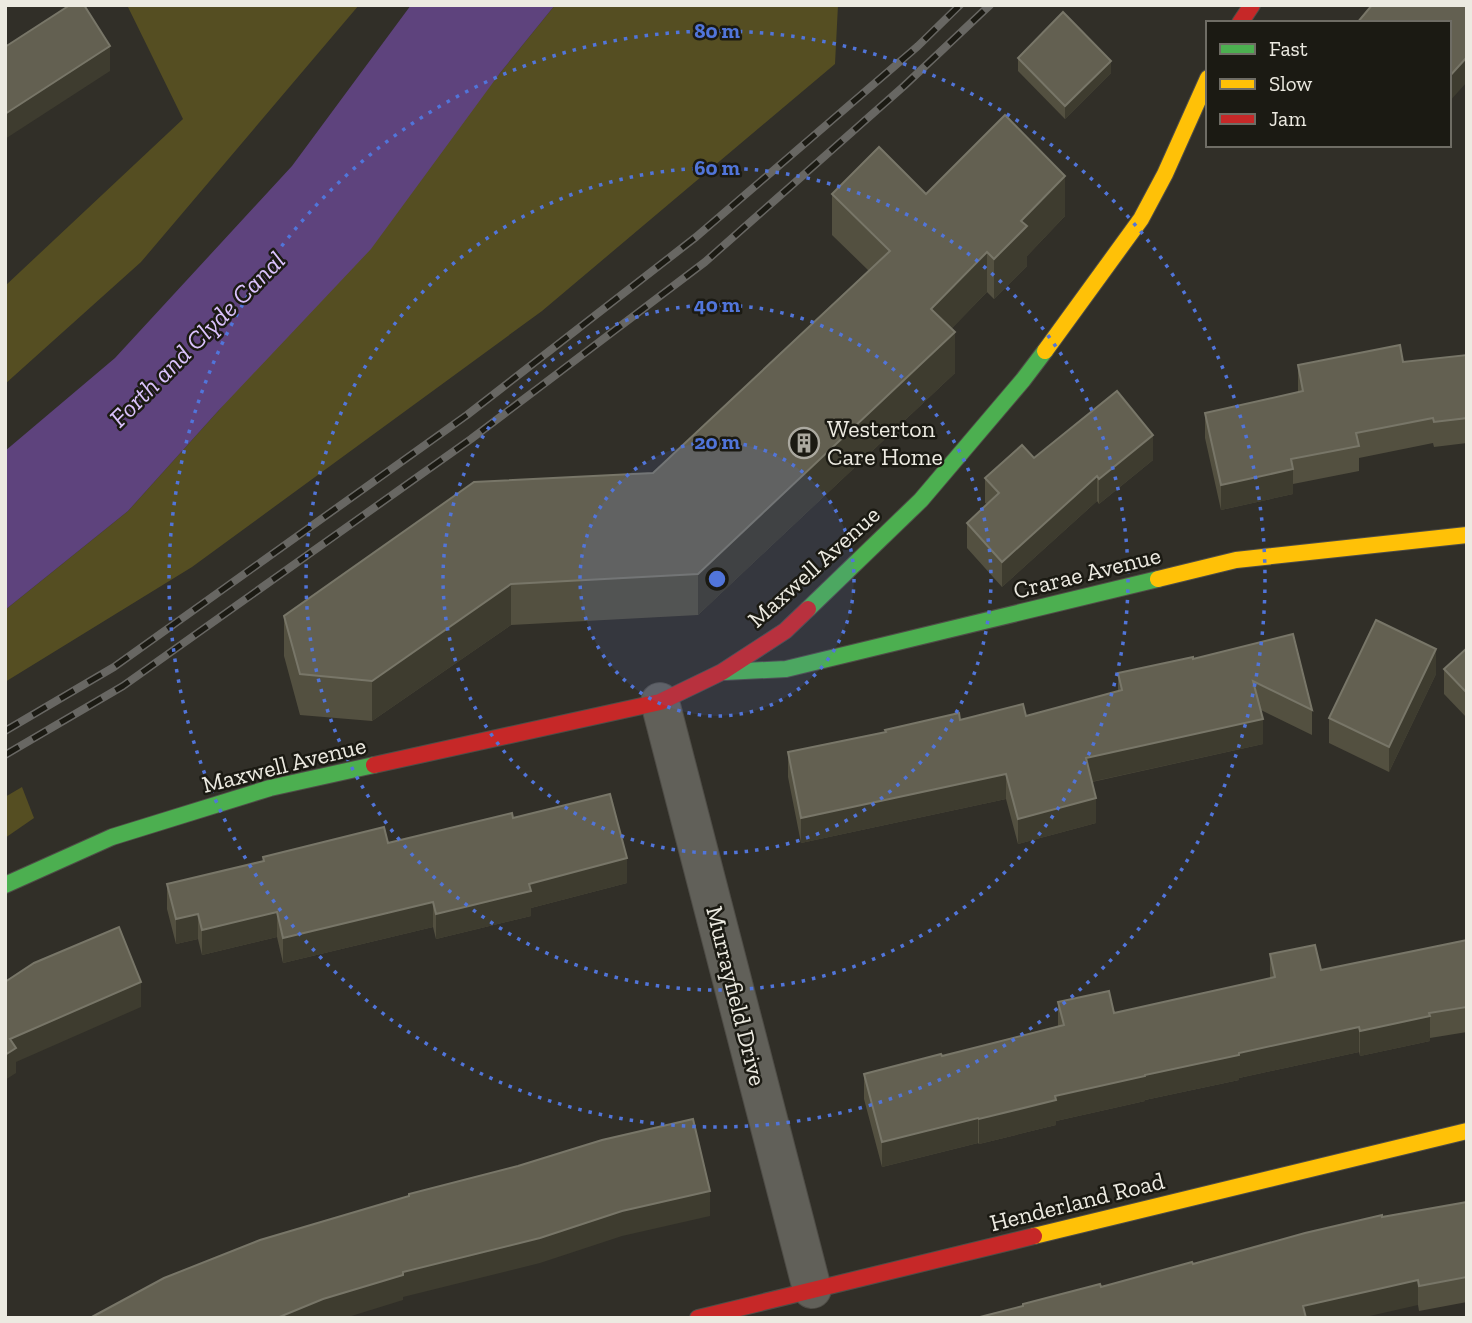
<svg xmlns="http://www.w3.org/2000/svg" width="1472" height="1323" font-family="'Zilla Slab',serif">
<rect width="100%" height="100%" fill="#312f28"/>
<g fill="#554e22">
<path d="M127,5H359L141,262L5,384V286L183,119Z"/>
<path d="M555,5H838L835,64L542,311L192,567L5,682V610L128,511L219,410L500,73Z"/>
<path d="M22,787L34,818L5,838V797Z"/>
</g>
<path fill="#5e437d" d="M411,5H555L500,73L371,249L219,410L128,511L5,610V451L115,358L292,166Z"/>
<g fill="none" stroke-linecap="round" stroke-linejoin="round">
<g stroke="#4f4d47" stroke-width="40">
<path id="street" d="M660,702L812,1289"/>
</g>
<g stroke="#4f4d47" stroke-width="18">
<g id="fast">
<path d="M808,609L921,500L1023,380L1045,351"/>
<path d="M724,672L786,669L1158,579"/>
<path d="M5,885L112,837L270,788L374,765"/>
</g>
</g>
<g stroke="#4f4d47" stroke-width="18">
<g id="slow">
<path d="M1045,351L1141,219L1165,174L1208,78"/>
<path d="M1158,579L1236,560L1467,535"/>
<path d="M1034,1236L1467,1131"/>
</g>
</g>
<g stroke="#4f4d47" stroke-width="18">
<g id="jam">
<path d="M1240,23L1252,5"/>
<path d="M374,765L660,702L722,672L785,631L808,609"/>
<path d="M698,1318L1034,1236"/>
</g>
</g>
<use href="#street" stroke="#616059" stroke-width="38"/>
<use href="#fast" stroke="#4caf50" stroke-width="16"/>
<use href="#slow" stroke="#ffc107" stroke-width="16"/>
<use href="#jam" stroke="#c62828" stroke-width="16"/>
<g stroke="#686763" stroke-width="8">
<g id="rail">
<path d="M5,731L114,667L467,415L696,237L918,46L960,5"/>
<path d="M5,755L123,686L471,439L705,262L904,86L990,5"/>
</g>
</g>
<use href="#rail" stroke="#1b1a13" stroke-width="5" stroke-dasharray="16" stroke-linecap="butt"/>
</g>
<g fill="#535040">
<path d="M1018,58L1111,73L1065,119L1018,71Z"/>
<path d="M832,194H926L1065,216L1027,256V266L994,299L987,292L951,329L955,373L698,615L511,625L372,721L300,715L284,656V616L653,473L869,271L832,235Z"/>
<path d="M1467,355V443L1434,447L1433,443L1359,458V471L1293,484V494L1221,510L1205,438V413L1298,392V365L1403,362Z"/>
<path d="M1034,458L1153,460L1099,504L1097,501L1002,587L967,548V523L987,504L985,503V478Z"/>
<path d="M1293,634L1312,710V735L1261,710L1263,744L1092,782L1096,823L1018,844L1006,799L801,843L788,777V752L960,720L1026,716L1118,691V673L1193,659Z"/>
<path d="M1467,648V718L1444,694V669Z"/>
<path d="M1436,674L1389,772L1329,743V718Z"/>
<path d="M513,818L627,883L531,908V916L436,939L433,927L283,963L277,937L202,955L198,939L176,944L167,909V884L263,861V857L388,843Z"/>
<path d="M1467,940V1032L1430,1038V1041L1360,1056L1359,1052L1239,1078V1080L1145,1100V1101L1056,1121V1125L979,1144L978,1143L882,1167L864,1099V1074L942,1056L1058,1026V1002L1114,1013L1270,978V954L1321,970Z"/>
<path d="M1467,1202V1302L1419,1311L1418,1305L1101,1287L1382,1217Z"/>
</g>
<g fill="#3e3c2f">
<path d="M110,46V71L5,139V114Z"/>
<path d="M1467,57V82L1449,102V77Z"/>
<path d="M1111,61V73L1065,119V106Z"/>
<path d="M1065,176V216L1027,256V266L994,299V259L1021,221Z"/>
<path d="M987,252V292L931,350V309Z"/>
<path d="M955,332V373L698,615V574Z"/>
<path d="M1153,435V460L1099,504V479Z"/>
<path d="M1293,469V494L1221,510V485Z"/>
<path d="M1097,476V501L1002,587V562Z"/>
<path d="M511,584V625L372,721V681Z"/>
<path d="M1436,649V674L1389,772V747Z"/>
<path d="M1263,719V744L1086,783V758Z"/>
<path d="M1006,774V799L801,843V818Z"/>
<path d="M1096,798V823L1018,844V819Z"/>
<path d="M627,858V883L531,908V916L436,939V914L529,884Z"/>
<path d="M433,902V927L283,963V938Z"/>
<path d="M277,912V937L202,955V930Z"/>
<path d="M198,914V939L176,944V919Z"/>
<path d="M141,982V1007L16,1062V1073L5,1080V1055L10,1039Z"/>
<path d="M1430,1016V1041L1360,1056V1031Z"/>
<path d="M1359,1027V1052L1239,1078V1080L1145,1100V1101L1056,1121V1125L979,1144V1119L1055,1096L1239,1053Z"/>
<path d="M978,1118V1143L882,1167V1142Z"/>
<path d="M710,1191V1216L622,1236L540,1263L403,1297V1300L345,1318H277L323,1299L403,1272L622,1211Z"/>
<path d="M1418,1280V1305L1361,1318H1303V1306Z"/>
</g>
<g fill="#636051" stroke="#787668" stroke-width="2">
<path d="M70,5H84L110,46L5,114V47Z"/>
<path d="M1372,5H1467V57L1449,77V23H1357Z"/>
<path d="M1063,12L1111,61L1065,106L1018,58Z"/>
<path d="M1005,115L1065,176L1021,221L1027,226L994,259L987,252L931,309L955,332L698,574L511,584L372,681L300,674L284,616L474,482L653,473L890,251L832,194L879,147L926,194Z"/>
<path d="M1400,345L1403,362L1467,355V418L1434,422L1433,418L1356,433L1359,446L1291,459L1293,469L1221,485L1205,413L1303,391L1298,365Z"/>
<path d="M1117,391L1153,435L1099,479L1097,476L1002,562L967,523L999,493L985,478L1022,445L1034,458Z"/>
<path d="M1376,620L1436,649L1389,747L1329,718Z"/>
<path d="M1293,634L1312,710L1253,681L1263,719L1086,758L1096,798L1018,819L1006,774L801,818L788,752L886,732L885,730L959,713L960,720L1023,704L1026,716L1122,690L1118,673L1193,657V659Z"/>
<path d="M1467,648V693L1444,669Z"/>
<path d="M610,794L627,858L529,884L531,891L436,914L433,902L283,938L277,912L202,930L198,914L176,919L167,884L264,861L263,857L384,827L388,843L512,813L513,818Z"/>
<path d="M119,927L141,982L10,1039L16,1048L5,1055V982L34,963Z"/>
<path d="M1467,940V1007L1429,1013L1430,1016L1360,1031L1359,1027L1239,1053V1055L1145,1075V1076L1055,1096L1056,1100L979,1119L978,1118L882,1142L864,1074L941,1054L942,1056L1064,1025L1058,1002L1109,991L1114,1013L1275,977L1270,954L1315,945L1321,970Z"/>
<path d="M693,1119L710,1191L622,1211L540,1238L403,1272V1275L323,1299L277,1318H90L164,1278L260,1240L409,1196V1194L518,1166L602,1140Z"/>
<path d="M1467,1202V1277L1419,1286L1418,1280L1303,1306L1306,1318H976L1023,1306V1304L1100,1284L1101,1287L1192,1262L1193,1264L1305,1233L1382,1215V1217Z"/>
</g>
<circle cx="717" cy="579" r="137" fill="#5175da" fill-opacity=".12"/>
<g fill="none" stroke="#5175da" stroke-width="3.5" stroke-dasharray="3.5 7">
<circle cx="717" cy="579" r="137"/>
<circle cx="717" cy="579" r="274"/>
<circle cx="717" cy="579" r="411"/>
<circle cx="717" cy="579" r="548"/>
</g>
<defs>
<g id="building-ring" transform="scale(1.575)"><circle r="9.5" fill="#1b1a13" stroke="#aba9a0" stroke-width="1.5"/><path d="M-4-6H4V6H1V3H-1V6H-4ZM-2.5-4.3h1.7v1.8h-1.7ZM.8-4.3h1.7v1.8H.8ZM-2.5-1h1.7V.8h-1.7ZM.8-1h1.7V.8H.8Z" fill="#aba9a0"/></g>
</defs>
<g fill-rule="evenodd">
<use href="#building-ring" x="804" y="443"/>
</g>
<g text-anchor="middle" stroke-width="5" stroke-linejoin="round" paint-order="stroke">
<g font-size="24" fill="#eceae1" stroke="#1b1a13" text-anchor="start">
<text x="827" y="437">Westerton<tspan x="827" dy="28">Care Home</tspan></text>
</g>
<g font-size="24" fill="#eceae1" stroke="#1b1a13">
<text transform="translate(814 567) rotate(-42)" y="8">Maxwell Avenue</text>
<text transform="translate(1087 573) rotate(-14)" y="8">Crarae Avenue</text>
<text transform="translate(284 765) rotate(-14)" y="8">Maxwell Avenue</text>
<text transform="translate(736 996) rotate(76)" y="8">Murrayfield Drive</text>
<text transform="translate(1077 1202) rotate(-14)" y="8">Henderland Road</text>
</g>
<g font-size="26" font-style="italic" fill="#dac2fc" stroke="#1b1a13">
<text transform="translate(197 339) rotate(-45)" y="9">Forth and Clyde Canal</text>
</g>
</g>
<circle cx="717" cy="579" r="10" fill="#5175da" stroke="#1b1a13" stroke-width="3.5"/>
<g font-size="21" text-anchor="middle" font-weight="bold" fill="#5175da" stroke="#1b1a13" stroke-width="5" stroke-linejoin="round" paint-order="stroke">
<text x="717" y="38">80 m</text>
<text x="717" y="175">60 m</text>
<text x="717" y="312">40 m</text>
<text x="717" y="449">20 m</text>
</g>
<rect width="1472" height="1323" fill="none" stroke="#eceae1" stroke-width="14"/>
<rect x="1206" y="21" width="245" height="126" fill="#1b1a13" stroke="#6f6d65" stroke-width="2"/>
<rect x="1220" y="44" width="35" height="10" fill="#4caf50" stroke="#6f6d65" stroke-width="2"/>
<text x="1269" y="56" font-size="21" fill="#eceae1">Fast</text>
<rect x="1220" y="79" width="35" height="10" fill="#ffc107" stroke="#6f6d65" stroke-width="2"/>
<text x="1269" y="91" font-size="21" fill="#eceae1">Slow</text>
<rect x="1220" y="114" width="35" height="10" fill="#c62828" stroke="#6f6d65" stroke-width="2"/>
<text x="1269" y="126" font-size="21" fill="#eceae1">Jam</text>
</svg>
